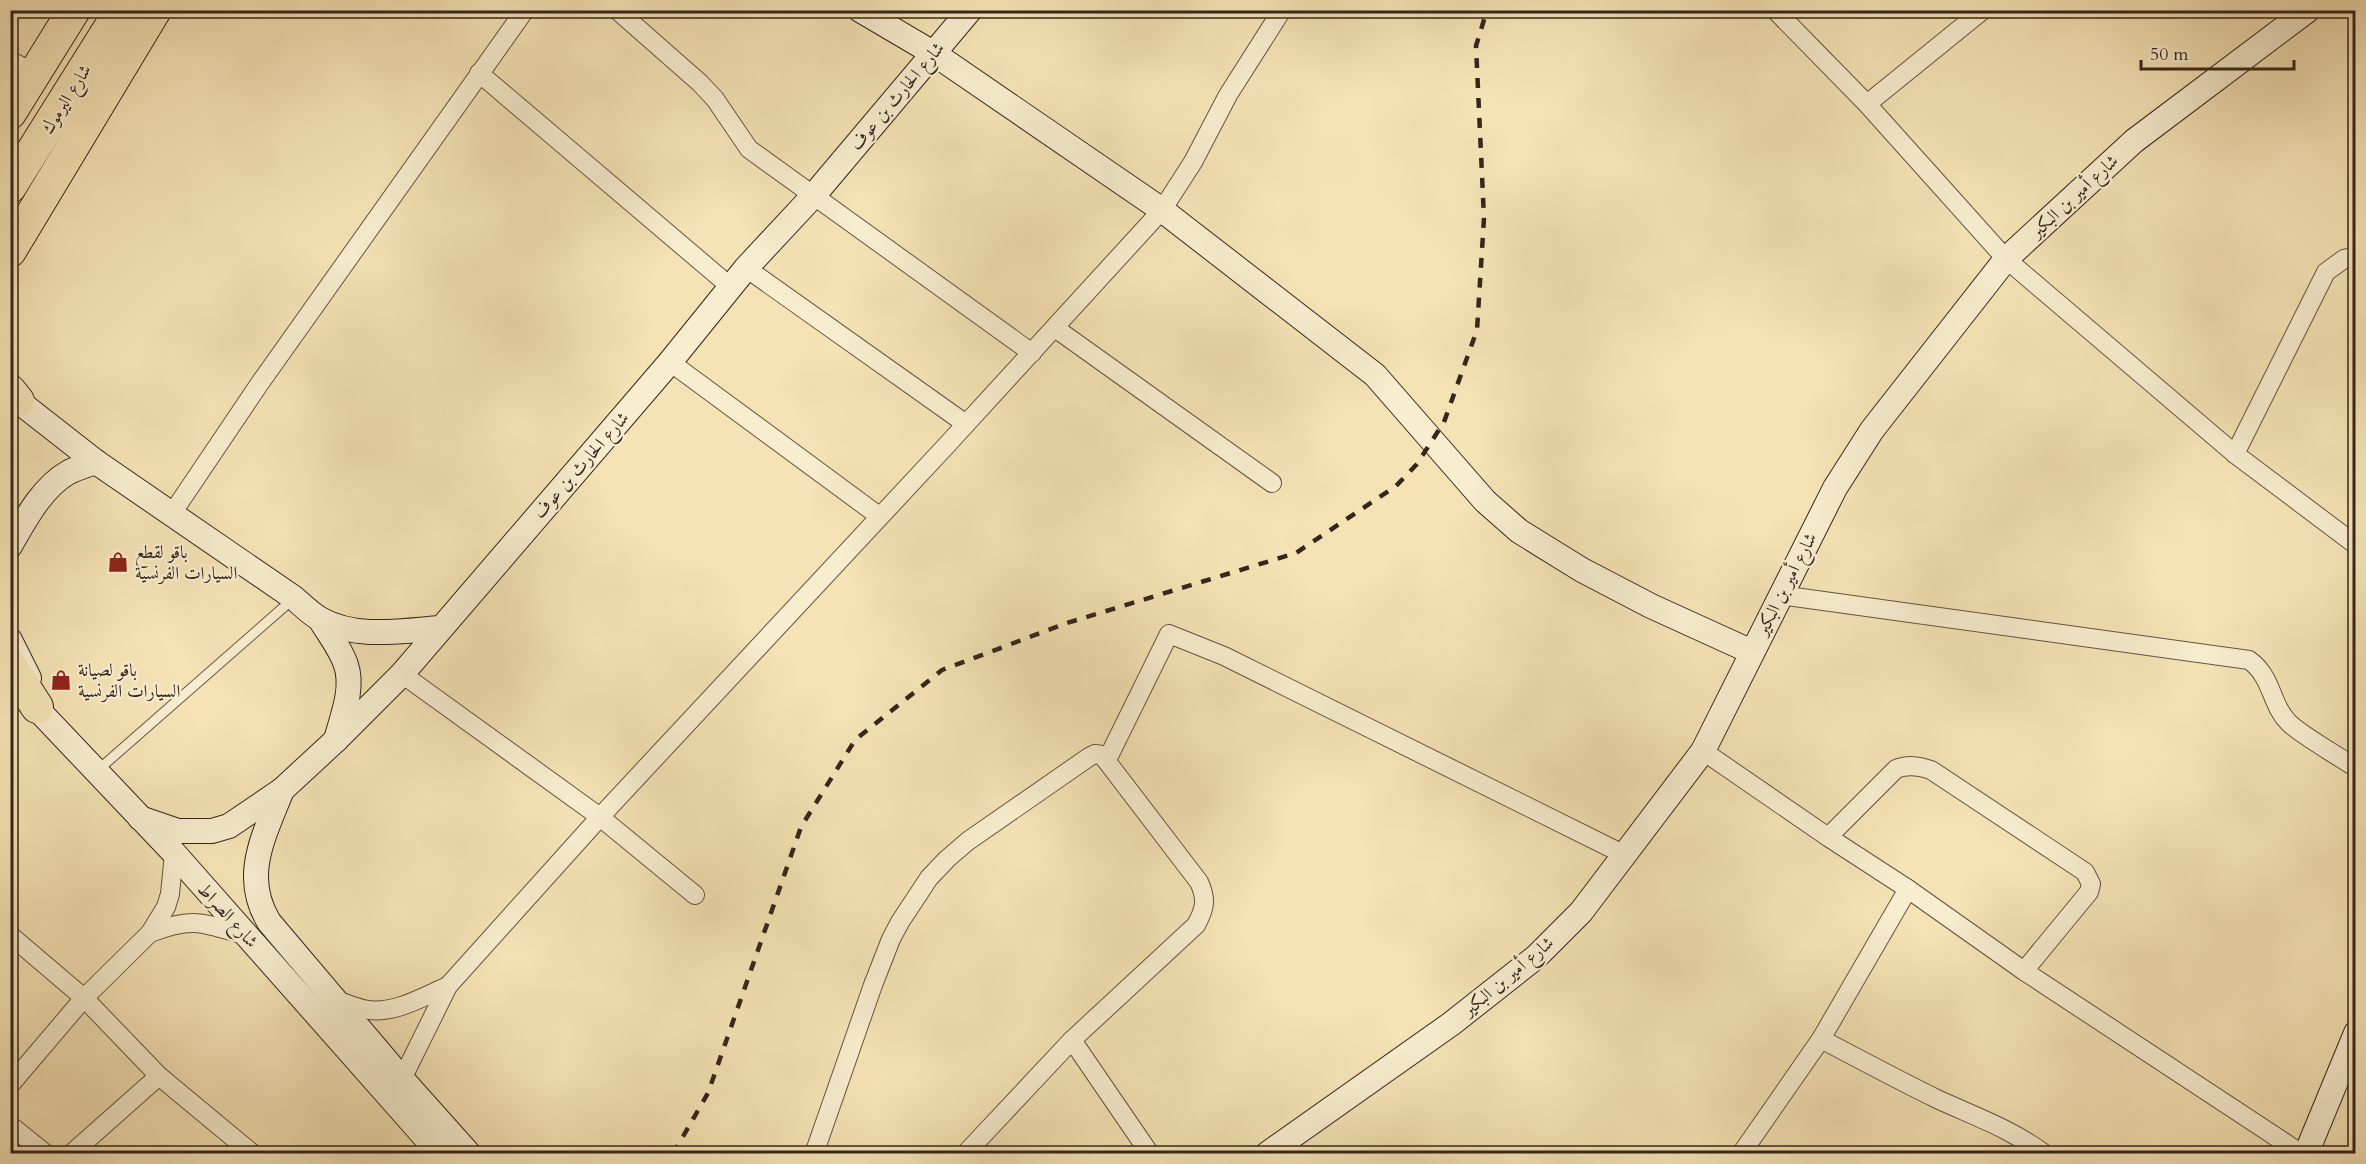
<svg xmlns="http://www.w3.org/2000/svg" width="2366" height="1164" font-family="Cardo,Amiri,serif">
<rect width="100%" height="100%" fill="#f5e3b5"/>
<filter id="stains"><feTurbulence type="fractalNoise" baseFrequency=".00333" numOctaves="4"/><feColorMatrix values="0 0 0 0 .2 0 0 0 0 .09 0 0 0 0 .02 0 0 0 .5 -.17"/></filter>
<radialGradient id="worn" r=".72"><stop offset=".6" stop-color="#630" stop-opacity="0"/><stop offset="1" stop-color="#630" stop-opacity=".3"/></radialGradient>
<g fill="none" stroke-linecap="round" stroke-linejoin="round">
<g stroke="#655442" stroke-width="11">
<path id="lane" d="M98,770L293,599"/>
</g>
<g stroke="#655442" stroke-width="20">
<g id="street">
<path d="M617,10L700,83L715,99L749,149L1032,353"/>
<path d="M1775,10L1867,104L2006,259L2235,454L2356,545"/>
<path d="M10,60L35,74"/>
<path d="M479,73L732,288"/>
<path d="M1867,104L1983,10"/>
<path d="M746,268L966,424"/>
<path d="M1055,328L1272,483"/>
<path d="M670,362L879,516"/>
<path d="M2235,454L2326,272L2344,259L2356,256"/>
<path d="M171,515L260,383L525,10"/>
<path d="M1780,595L2249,660C2273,677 2270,704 2289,723C2304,737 2337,755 2356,768"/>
<path d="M402,674L600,817L695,895"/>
<path d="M1703,751L1828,837L1908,889L2024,971L2302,1154"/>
<path d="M1107,760L1169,634L1224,656L1625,855"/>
<path d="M1828,837L1896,769C1908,764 1919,766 1931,770L2085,872L2091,884L2089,892L2024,971"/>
<path d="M150,933C194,916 203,923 247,936"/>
<path d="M10,935L84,998L159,1076L253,1154"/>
<path d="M336,1000C345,1003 354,1007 363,1009C392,1016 422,997 448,986"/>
<path d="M1821,1039C1859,1059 1898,1080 1937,1099C1976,1117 2009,1128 2045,1154"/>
<path d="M1072,1040L1150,1154"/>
<path d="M402,1079L448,986L600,817L945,447L1162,210L1193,162L1228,95L1282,10"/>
<path d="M10,1085L84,998L150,933L166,907L170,894L174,853"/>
<path d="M10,1125L46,1154"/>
<path d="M71,1154L159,1076"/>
<path d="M814,1154L873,985L891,939L900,922L929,878L947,859L968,841L1089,757L1095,754L1102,755L1199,882C1207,899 1205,909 1196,925L1072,1040L965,1154"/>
<path d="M1741,1154L1821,1039L1908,889"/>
</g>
</g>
<g stroke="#35251c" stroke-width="26">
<g id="secondary">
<path d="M860,10L933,53L1162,210L1375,375L1485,501L1519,531L1582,570L1651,606L1752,652"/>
<path d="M10,398L18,401L96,462L294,598C302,605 311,614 320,619C355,639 401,631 440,628"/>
<path d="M10,546C25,520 42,487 69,472C77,468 87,465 96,462"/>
<path d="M320,619C328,633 341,649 346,665C354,689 342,717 336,740"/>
<path d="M10,640L29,678"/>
<path d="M24,695L174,853L440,1154"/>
<path d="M282,790C264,836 241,876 269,922L402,1079L469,1154"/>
<path d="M140,818L178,831H212L229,826L282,790L336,740L402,674L670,362L746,268L814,195L970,10"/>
<path d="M1267,1154L1451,1024L1536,957L1581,912L1703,751L1835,488L1872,430L2006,259L2134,141L2308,10"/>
<path d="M2306,1154L2356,1033"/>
</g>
</g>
<g stroke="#35251c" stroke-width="34">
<g id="highway">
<path d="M10,113L74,10"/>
<path d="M10,187L121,10"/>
<path d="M10,251L155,10"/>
<path d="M10,391L18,401"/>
<path d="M10,665L37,707"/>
</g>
</g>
<use href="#lane" stroke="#f8edcf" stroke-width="9"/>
<use href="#street" stroke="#f8edcf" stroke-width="18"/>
<use href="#secondary" stroke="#f8edcf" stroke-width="24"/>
<use href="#highway" stroke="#f5e3b5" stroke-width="32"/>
<path stroke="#35251c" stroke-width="4.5" stroke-dasharray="10 10" stroke-linecap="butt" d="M673,1154L708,1093L801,827L855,740L942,670L1067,623L1296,553L1396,486L1417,464L1444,422L1477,330L1484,218L1476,46L1487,10"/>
</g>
<defs>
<g id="shop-bare" transform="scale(1.62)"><path d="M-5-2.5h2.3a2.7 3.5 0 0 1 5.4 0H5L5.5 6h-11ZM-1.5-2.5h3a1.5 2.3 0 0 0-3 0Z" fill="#8f2418" stroke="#f8edcf" stroke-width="2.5" paint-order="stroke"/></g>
</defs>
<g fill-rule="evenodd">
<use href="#shop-bare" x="118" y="562"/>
<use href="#shop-bare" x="61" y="680"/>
</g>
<g text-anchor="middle" stroke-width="4.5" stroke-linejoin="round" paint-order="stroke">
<g font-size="18" fill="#35251c" stroke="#f8edcf">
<text transform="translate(897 96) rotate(-50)" y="6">شارع الحارث بن عوف</text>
<text transform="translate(66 99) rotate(-58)" y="6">شارع اليرموك</text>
<text transform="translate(2074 196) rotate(-43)" y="6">شارع أمير بن البكير</text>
<text transform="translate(581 465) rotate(-49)" y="6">شارع الحارث بن عوف</text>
<text transform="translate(1786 584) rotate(-63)" y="6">شارع أمير بن البكير</text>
<text transform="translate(228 915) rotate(48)" y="6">شارع الصراط</text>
<text transform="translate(1508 976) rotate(-40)" y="6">شارع أمير بن البكير</text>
</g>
<g font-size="18" fill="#35251c" stroke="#f8edcf" text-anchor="start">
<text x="135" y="558">باقو لقطع<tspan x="135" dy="21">السيارات الفرنسية</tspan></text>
<text x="78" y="676">باقو لصيانة<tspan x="78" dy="21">السيارات الفرنسية</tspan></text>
</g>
</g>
<rect width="2366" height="1164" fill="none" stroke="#f5e3b5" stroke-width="36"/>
<rect x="12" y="12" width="2342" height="1140" fill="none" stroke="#35251c" stroke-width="3"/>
<rect x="18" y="18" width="2330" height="1128" fill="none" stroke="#35251c" stroke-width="1.5"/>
<path d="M2141 60v9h153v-9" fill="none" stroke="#35251c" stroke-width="3"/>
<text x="2150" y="60" font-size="18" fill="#35251c" stroke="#f8edcf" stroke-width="4.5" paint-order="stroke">50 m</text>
<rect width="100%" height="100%" filter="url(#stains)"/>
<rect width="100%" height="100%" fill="url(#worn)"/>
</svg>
